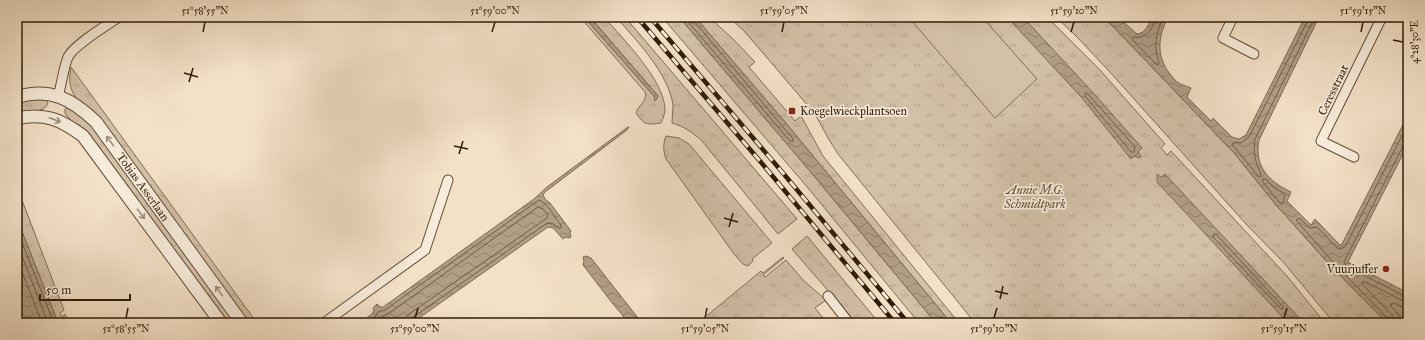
<svg xmlns="http://www.w3.org/2000/svg" width="1425" height="340" font-family="'IM FELL Great Primer',serif">
<defs>
<pattern id="grass-tufts" width="24" height="20" patternUnits="userSpaceOnUse"><rect width="24" height="20" fill="#d2c0a7"/><path d="M3 7l-1-3M5 7V3M7 7l1-3M15 17l-1-3M17 17v-4M19 17l1-3" fill="none" stroke="#b5a48e"/></pattern>
<pattern id="water-waves" width="16" height="10" patternUnits="userSpaceOnUse"><rect width="16" height="10" fill="#b19e86"/><path d="M0 5q4-4 8 0t8 0" fill="none" stroke="#91806c"/></pattern>
</defs>
<rect width="100%" height="100%" fill="#f3e1c7"/>
<filter id="stains"><feTurbulence type="fractalNoise" baseFrequency=".005" numOctaves="4"/><feColorMatrix values="0 0 0 0 .2 0 0 0 0 .09 0 0 0 0 .02 0 0 0 .5 -.17"/></filter>
<radialGradient id="worn" r=".72"><stop offset=".6" stop-color="#630" stop-opacity="0"/><stop offset="1" stop-color="#630" stop-opacity=".3"/></radialGradient>
<g fill="url(#grass-tufts)" stroke="#826e58">
<path d="M580,17H584L654,96H658L590,17H604C623,39 664,80 665,109C665,114 663,118 661,123C647,125 644,125 636,113C639,104 648,101 645,92Z"/>
<path d="M616,17H625L797,219L778,234L702,141C692,132 685,127 672,123C672,117 673,111 673,105C669,74 636,40 616,17Z"/>
<path d="M662,17H679L809,170L936,323H919L808,188Z"/>
<path d="M695,17H709L733,39L755,62L749,67L795,121L801,116L823,156L959,323H951L785,122Z"/>
<path d="M729,17H1047L1100,70L1165,144L1161,148L1167,155L1171,151L1287,276L1325,323H975L838,154L828,138L815,114L745,32Z"/>
<path d="M1056,17H1104L1234,153L1277,206L1329,264L1387,323H1334L1284,263L1246,224L1109,71L1077,37Z"/>
<path d="M71,67L257,323H246L74,95C69,86 69,78 71,67Z"/>
<path d="M25,99H46L48,103C45,114 26,111 17,112V101Z"/>
<path d="M69,106L90,121L238,323H225L72,121L65,114V109Z"/>
<path d="M666,136L679,138L689,144L772,243L752,259L753,261L748,266L743,264L734,254L666,159C663,150 663,144 666,136Z"/>
<path d="M17,187L64,310L60,313L62,317L65,314L69,323H58L17,219Z"/>
<path d="M807,236L879,323H856L792,249Z"/>
<path d="M783,257L784,258L763,275L765,277L786,260L803,280L826,300L815,308L827,323H698L761,271L763,273Z"/>
</g>
<path fill="#d2c0a7" stroke="#826e58" d="M915,17H982L1037,79L995,118L911,20Z"/>
<g fill="url(#water-waves)" stroke="#7e6a54">
<path d="M584,17H590L658,96L657,99L655,101L654,96Z"/>
<path d="M679,17H695L785,122L951,323H936L809,170Z"/>
<path d="M1007,17H1023L1097,97L1142,148L1138,152L1141,156L1140,158L1134,156L1131,159L1082,98Z"/>
<path d="M1104,17H1118L1137,34C1146,33 1148,25 1152,17H1168C1159,35 1156,52 1167,70C1170,74 1173,78 1177,82C1181,85 1187,86 1191,88L1187,97L1211,121L1213,118L1232,137L1239,139L1246,135L1305,17H1319L1259,140C1254,166 1268,181 1291,192L1287,201L1311,225L1315,219L1340,245L1342,244L1408,115V144L1348,262L1408,293V323H1387L1329,264L1277,206L1234,153Z"/>
<path d="M628,127H629L627,130L545,192L543,195L545,199L550,203L571,231L570,233L571,237L569,238L566,237L563,239L553,228L548,227L412,323H360L372,314L374,310L373,308L377,304L380,307H383L534,199L547,187Z"/>
<path d="M1157,174L1161,177L1165,174L1304,323H1288L1157,182Z"/>
<path d="M17,219L53,310L58,323H38V322L36,323H17Z"/>
<path d="M586,256L591,258L642,323H629L613,304L583,265L584,261L583,257Z"/>
</g>
<g fill="none" stroke-linecap="round" stroke-linejoin="round">
<g stroke="#715d47" stroke-width="1">
<path d="M684,17L790,141H793V139L694,21L693,17"/>
<path d="M1156,17C1154,29 1146,39 1134,37L1132,39L1157,65L1159,63C1153,45 1156,34 1163,17"/>
<path d="M1309,17L1308,20L1249,137L1241,143L1234,142L1232,144L1259,177L1261,174C1255,162 1253,152 1255,139L1315,17"/>
<path d="M1087,93L1135,147L1134,152H1131L1085,96V94Z"/>
<path d="M1408,143L1405,144L1403,146L1344,262L1347,267L1405,296L1408,297"/>
<path d="M1263,179H1266L1273,187L1285,194L1283,203H1280L1263,182Z"/>
<path d="M17,230L54,323"/>
<path d="M1214,234H1216L1283,307V309H1281L1213,237Z"/>
<path d="M17,243L48,323"/>
<path d="M17,259L42,323"/>
<path d="M367,323L375,317L378,312L385,310L539,200C548,203 554,217 561,225V228H558L552,223L546,224L412,318L410,323"/>
<path d="M375,323L382,317L388,314L538,207L543,209L548,215L547,218L409,314L406,318L405,323"/>
<path d="M1390,323L1388,319L1332,261L1296,220L1299,218L1310,228L1317,227L1337,248L1340,249L1345,247L1408,124"/>
<path d="M1395,323L1393,316L1362,284V282L1364,281L1403,301L1408,302"/>
<path d="M1401,323L1398,314L1391,306V304L1393,303L1402,307L1408,308"/>
</g>
<g stroke="#624d38" stroke-width="11">
<g id="minor">
<path d="M1233,17L1223,38L1254,54"/>
<path d="M58,96C62,84 63,69 68,57C74,45 107,25 119,17"/>
<path d="M1354,157L1321,141L1382,17"/>
<path d="M828,296L849,323"/>
<path d="M324,323L425,250L448,180"/>
</g>
</g>
<g stroke="#624d38" stroke-width="14">
<g id="tertiary">
<path id="s1" d="M17,97C50,87 72,99 96,122L242,323"/>
<path d="M17,118C46,113 60,119 83,136L221,323"/>
</g>
</g>
<use href="#minor" stroke="#f7ecdb" stroke-width="9"/>
<use href="#tertiary" stroke="#f7ecdb" stroke-width="12"/>
<g stroke="#311c08" stroke-width="4.5">
<g id="rail">
<path d="M637,17L765,167L895,323"/>
<path d="M650,17L783,173L908,323"/>
</g>
</g>
<use href="#rail" stroke="#f7ecdb" stroke-width="3" stroke-dasharray="9" stroke-linecap="butt"/>
</g>
<defs><path id="oneway-shaft" d="M-6 0H5M1.5-3L5.5 0L1.5 3" fill="none" stroke-width="1.6" stroke-linecap="round" stroke-linejoin="round"/></defs>
<g stroke="#9e8e7c">
<use href="#oneway-shaft" transform="translate(55 120) rotate(21)"/>
<use href="#oneway-shaft" transform="translate(110 141) rotate(-126)"/>
<use href="#oneway-shaft" transform="translate(141 214) rotate(54)"/>
<use href="#oneway-shaft" transform="translate(219 291) rotate(-126)"/>
</g>
<path fill="none" stroke="#311c08" stroke-width="1.5" d="M203,32L205,22M492,32L495,22M782,32L784,22M1071,32L1074,22M1361,32L1363,22M1393,40L1403,42M184,73L198,77M189,82L193,68M454,146L468,149M459,154L463,141M724,218L738,222M729,227L733,213M995,291L1008,294M1000,299L1003,286M126,318L128,308M415,318L418,308M705,318L707,308M994,318L997,308M1284,318L1287,308"/>
<g fill="#8f2418" stroke="#f7ecdb" stroke-width="1.5">
<rect x="788" y="107" width="8" height="8" rx="2"/>
<circle cx="1386" cy="269" r="4"/>
</g>
<g text-anchor="middle" stroke-width="3.5" stroke-linejoin="round" paint-order="stroke">
<g font-size="12" fill="#311c08" stroke="#f7ecdb">
<text transform="translate(1333 90) rotate(-64)" y="4">Ceresstraat</text>
<text dy="4" stroke="none"><textPath href="#s1" startOffset="168">Tobias Asserlaan</textPath></text>
</g>
<g font-size="12" fill="#311c08" stroke="#f7ecdb" text-anchor="start">
<text x="800" y="115">Koegelwieckplantsoen</text>
<text x="1378" y="273" text-anchor="end">Vuurjuffer</text>
</g>
<g font-size="12" font-style="italic" fill="#614d38" stroke="#f7ecdb">
<text x="1035" y="194">Annie M.G.<tspan x="1035" dy="14">Schmidtpark</tspan></text>
</g>
</g>
<rect width="1425" height="340" fill="none" stroke="#f3e1c7" stroke-width="44"/>
<path d="M40 294v6h90v-6" fill="none" stroke="#311c08" stroke-width="2"/>
<text x="46" y="294" font-size="12" fill="#311c08" stroke="#f7ecdb" stroke-width="3" paint-order="stroke">50 m</text>
<rect x="22" y="22" width="1381" height="296" fill="none" stroke="#311c08" stroke-width="1.5"/>
<g font-size="10" text-anchor="middle" fill="#311c08">
<text x="205" y="14">51°58'55"N</text>
<text x="495" y="14">51°59'00"N</text>
<text x="784" y="14">51°59'05"N</text>
<text x="1074" y="14">51°59'10"N</text>
<text x="1363" y="14">51°59'15"N</text>
<text transform="translate(1414 42) rotate(-90)" y="4">4°28'30"E</text>
<text x="126" y="332">51°58'55"N</text>
<text x="415" y="332">51°59'00"N</text>
<text x="705" y="332">51°59'05"N</text>
<text x="994" y="332">51°59'10"N</text>
<text x="1284" y="332">51°59'15"N</text>
</g>
<rect width="100%" height="100%" filter="url(#stains)"/>
<rect width="100%" height="100%" fill="url(#worn)"/>
</svg>
